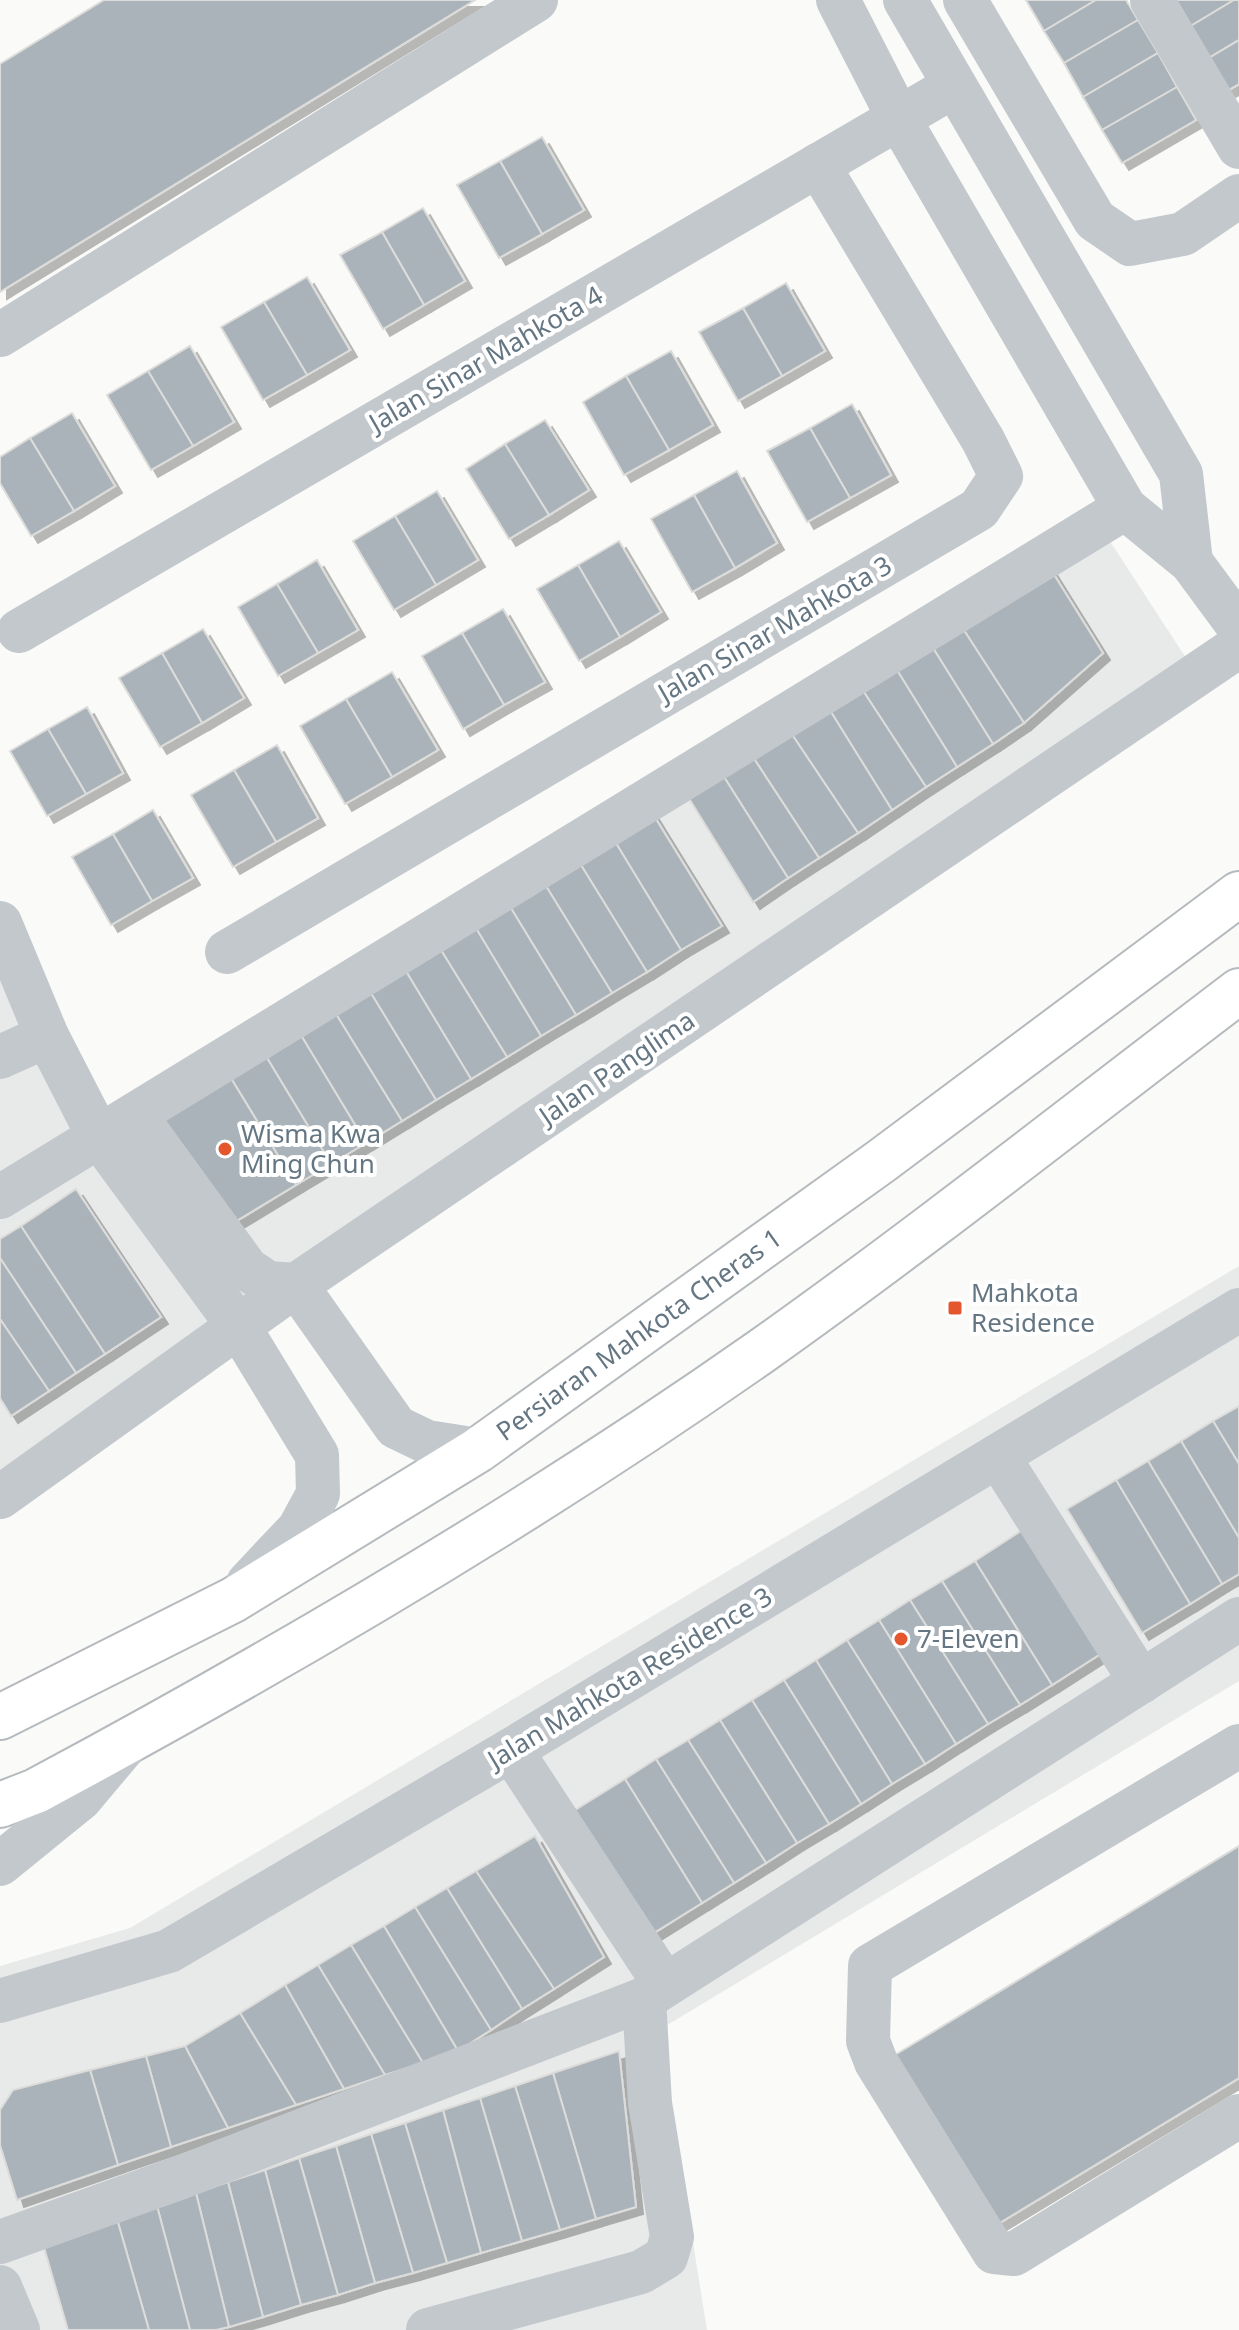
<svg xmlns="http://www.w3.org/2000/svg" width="1239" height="2330" font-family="'Noto Sans',sans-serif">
<defs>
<filter id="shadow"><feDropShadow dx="7" dy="7" stdDeviation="0" flood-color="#0004"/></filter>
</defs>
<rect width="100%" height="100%" fill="#fafaf8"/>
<g fill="#e8e9e9">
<path d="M1104,532L1188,661L0,1478V941L94,1156Z"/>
<path d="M1239,1266V1681L659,2030L707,2330H0V1966L130,1928Z"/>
</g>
<g fill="#aab3b9" stroke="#dcdcda" stroke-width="2" filter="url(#shadow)">
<path d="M104,0H475L0,292V64Z"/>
<path d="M1026,0H1096L1044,31Z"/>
<path d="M1096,0H1126L1138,20L1064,63L1044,31Z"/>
<path d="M1160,0H1234L1179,33Z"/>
<path d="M1234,0H1239V40L1197,65L1179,33Z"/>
<path d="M1138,20L1158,53L1083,97L1064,63Z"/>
<path d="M1239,40V84L1216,97L1197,65Z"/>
<path d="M1158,53L1177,87L1102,130L1083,97Z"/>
<path d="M1177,87L1196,120L1122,163L1102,130Z"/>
<path d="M542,137L584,210L542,234L500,161Z"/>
<path d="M500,161L542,234L499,258L457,185Z"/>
<path d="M423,208L465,281L424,305L382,232Z"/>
<path d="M382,232L424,305L383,329L340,255Z"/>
<path d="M307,277L350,350L307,375L264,302Z"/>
<path d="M786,283L825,351L782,376L743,308Z"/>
<path d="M264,302L307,375L263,400L221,327Z"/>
<path d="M743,308L782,376L738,401L699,332Z"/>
<path d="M190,346L234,422L193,446L148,371Z"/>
<path d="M671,351L713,425L669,450L626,376Z"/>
<path d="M148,371L193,446L151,470L107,395Z"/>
<path d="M626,376L669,450L624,475L583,402Z"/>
<path d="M852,404L891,475L850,498L810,428Z"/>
<path d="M72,413L115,486L74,511L30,438Z"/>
<path d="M545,420L589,490L549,515L505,444Z"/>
<path d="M810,428L850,498L807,522L767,451Z"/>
<path d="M30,438L74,511L31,536L0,483V457Z"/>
<path d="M505,444L549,515L509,539L466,469Z"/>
<path d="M737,471L777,543L735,568L694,495Z"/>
<path d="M437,491L478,560L436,585L395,516Z"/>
<path d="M694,495L735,568L692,592L651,519Z"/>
<path d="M395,516L436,585L394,610L353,541Z"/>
<path d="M619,541L661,612L620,637L578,565Z"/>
<path d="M317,560L358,630L318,653L277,584Z"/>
<path d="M578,565L620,637L579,661L537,589Z"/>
<path d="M1048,565L1103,653L1024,723L958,621Z"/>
<path d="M277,584L318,653L278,676L238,607Z"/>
<path d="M503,609L545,682L504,705L462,633Z"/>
<path d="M958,621L1024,723L993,744L928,640Z"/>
<path d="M203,629L244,698L202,723L162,653Z"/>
<path d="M462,633L504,705L463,729L422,656Z"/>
<path d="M928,640L993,744L957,767L892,662Z"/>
<path d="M162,653L202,723L160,747L119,678Z"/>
<path d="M892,662L957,767L926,787L858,683Z"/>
<path d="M392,672L438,750L392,777L346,699Z"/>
<path d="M858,683L926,787L892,810L826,704Z"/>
<path d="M346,699L392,777L345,804L300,726Z"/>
<path d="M826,704L892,810L858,833L787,727Z"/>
<path d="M87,707L123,773L86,794L48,729Z"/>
<path d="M787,727L858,833L819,858L749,751Z"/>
<path d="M48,729L86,794L47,816L10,751Z"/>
<path d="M277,745L318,818L276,842L234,770Z"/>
<path d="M749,751L819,858L788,878L719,769Z"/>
<path d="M719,769L788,878L753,902L685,792Z"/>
<path d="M234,770L276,842L233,867L191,795Z"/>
<path d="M153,810L193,878L152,901L113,834Z"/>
<path d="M651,811L722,926L681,950L611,835Z"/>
<path d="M113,834L152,901L111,925L72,857Z"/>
<path d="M611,835L681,950L647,972L576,857Z"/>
<path d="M576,857L647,972L612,993L541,878Z"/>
<path d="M541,878L612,993L576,1015L506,900Z"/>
<path d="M506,900L576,1015L541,1036L471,920Z"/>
<path d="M471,920L541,1036L507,1057L436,942Z"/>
<path d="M436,942L507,1057L471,1079L401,963Z"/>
<path d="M401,963L471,1079L436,1100L366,985Z"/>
<path d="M366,985L436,1100L402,1121L331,1006Z"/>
<path d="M331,1006L402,1121L366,1143L296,1027Z"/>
<path d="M296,1027L366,1143L331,1164L261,1048Z"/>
<path d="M261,1048L331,1164L296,1185L226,1070Z"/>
<path d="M226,1070L296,1185L225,1228L155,1113Z"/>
<path d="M76,1189L161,1317L105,1354L21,1226Z"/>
<path d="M21,1226L105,1354L76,1373L0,1258V1239Z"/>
<path d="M0,1258L76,1373L49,1391L0,1319Z"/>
<path d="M0,1319L49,1391L11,1416L0,1398Z"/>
<path d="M1239,1406V1464L1213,1421Z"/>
<path d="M1213,1421L1239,1464V1538L1181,1441Z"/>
<path d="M1181,1441L1239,1538V1574L1222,1584L1148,1461Z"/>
<path d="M1148,1461L1222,1584L1190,1604L1116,1480Z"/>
<path d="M1116,1480L1190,1604L1142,1633L1067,1509Z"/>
<path d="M1024,1529L1102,1653L1052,1685L975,1561Z"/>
<path d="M975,1561L1052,1685L1020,1705L942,1581Z"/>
<path d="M942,1581L1020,1705L988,1724L910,1600Z"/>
<path d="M910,1600L988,1724L956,1744L879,1620Z"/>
<path d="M879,1620L956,1744L925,1764L847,1640Z"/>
<path d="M847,1640L925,1764L892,1784L816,1660Z"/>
<path d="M816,1660L892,1784L861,1804L784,1680Z"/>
<path d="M784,1680L861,1804L829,1824L752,1700Z"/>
<path d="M752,1700L829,1824L797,1843L720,1720Z"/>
<path d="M720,1720L797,1843L766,1863L688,1740Z"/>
<path d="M688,1740L766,1863L734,1883L656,1759Z"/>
<path d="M656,1759L734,1883L702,1903L625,1779Z"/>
<path d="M625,1779L702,1903L649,1936L572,1812Z"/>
<path d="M535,1836L604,1957L554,1989L476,1871Z"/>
<path d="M1239,1846V2078L993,2227L890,2058Z"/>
<path d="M476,1871L554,1989L522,2009L447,1888Z"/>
<path d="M447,1888L522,2009L491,2030L415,1907Z"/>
<path d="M415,1907L491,2030L458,2051L384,1926Z"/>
<path d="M384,1926L458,2051L423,2063L351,1945Z"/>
<path d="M351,1945L423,2063L385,2075L318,1965Z"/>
<path d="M318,1965L385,2075L344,2089L285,1985Z"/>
<path d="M285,1985L344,2089L296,2105L240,2013Z"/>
<path d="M240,2013L296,2105L228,2128L185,2046Z"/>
<path d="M185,2046L228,2128L171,2147L146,2056Z"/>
<path d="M619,2051L636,2207L596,2219L553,2073Z"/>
<path d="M146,2056L171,2147L118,2165L90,2070Z"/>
<path d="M90,2070L118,2165L17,2200L0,2145V2110L13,2090Z"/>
<path d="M553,2073L596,2219L560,2230L515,2086Z"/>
<path d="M515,2086L560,2230L522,2241L480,2098Z"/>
<path d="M480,2098L522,2241L481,2253L443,2110Z"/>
<path d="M443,2110L481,2253L447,2263L405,2123Z"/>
<path d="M405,2123L447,2263L413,2273L371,2134Z"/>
<path d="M371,2134L413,2273L375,2283L336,2146Z"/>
<path d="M336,2146L375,2283L338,2295L299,2158Z"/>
<path d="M299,2158L338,2295L301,2305L265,2170Z"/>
<path d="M265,2170L301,2305L263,2317L228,2182Z"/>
<path d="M228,2182L263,2317L229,2327L196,2193Z"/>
<path d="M196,2193L229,2327L216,2330H190L157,2206Z"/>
<path d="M157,2206L190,2330H149L117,2219Z"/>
<path d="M117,2219L149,2330H68L43,2244Z"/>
</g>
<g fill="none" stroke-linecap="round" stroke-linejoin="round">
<g stroke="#b5babe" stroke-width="48">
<g id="major">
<path id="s1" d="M0,1717L233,1600L478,1450L880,1162L1239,894"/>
<path d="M0,1805L36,1791C286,1657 531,1513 763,1350C925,1235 1081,1111 1239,991"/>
</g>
</g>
<g stroke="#c3c8cc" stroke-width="44">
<path d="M838,0L899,119L1125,508L1191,562L1239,627"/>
<path d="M905,0L1181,474L1191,562"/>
<path d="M965,0L1095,220L1130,244L1183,234L1239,196"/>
<path d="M1152,0L1239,147"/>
<path d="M0,335L536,0"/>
<path d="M19,631L954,86"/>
<path d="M0,923L47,1036L98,1135L239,1327L317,1455L318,1494L299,1529L248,1583"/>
<path d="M227,952L979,509L1001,476L983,440L818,165"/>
<path d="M0,1057L47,1036"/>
<path d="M135,1115L247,1269L268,1283L296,1285L396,1427L427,1442L478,1450"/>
<path d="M0,1197L1125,508"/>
<path d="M998,1456L1141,1682"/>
<path d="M0,1497L296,1285L1239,646"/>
<path d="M1239,1746L870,1966L868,2041L876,2062L994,2252L1014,2254L1239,2116"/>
<path d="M511,1750L665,1985"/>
<path d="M0,1864L80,1799L128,1742"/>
<path d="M0,2001L169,1951L511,1750L1239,1310"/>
<path d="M0,2242L179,2178L644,1999L1239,1619"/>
<path d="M0,2287L18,2330"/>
<path d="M428,2330L641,2272L666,2257L672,2237L650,2103L644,1999"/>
</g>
<use href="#major" stroke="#fff" stroke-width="44"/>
</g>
<g fill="#e4572e" stroke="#fff" stroke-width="3">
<circle cx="225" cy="1149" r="8"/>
<rect x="947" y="1300" width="16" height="16" rx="4"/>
<circle cx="901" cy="1639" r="8"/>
</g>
<g text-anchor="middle" stroke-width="8" stroke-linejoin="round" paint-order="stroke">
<g font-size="26" fill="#657683" stroke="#fff">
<text transform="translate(486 359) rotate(-30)" y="9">Jalan Sinar Mahkota 4</text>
<text transform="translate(775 629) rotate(-30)" y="9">Jalan Sinar Mahkota 3</text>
<text transform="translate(617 1068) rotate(-34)" y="9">Jalan Panglima</text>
<text dy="9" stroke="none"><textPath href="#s1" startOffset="746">Persiaran Mahkota Cheras 1</textPath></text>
<text transform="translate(630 1678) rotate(-31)" y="9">Jalan Mahkota Residence 3</text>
</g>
<g font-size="26" fill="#657683" stroke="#fff" text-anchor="start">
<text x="241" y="1143">Wisma Kwa<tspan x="241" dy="30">Ming Chun</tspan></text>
<text x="971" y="1302">Mahkota<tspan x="971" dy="30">Residence</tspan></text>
<text x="917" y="1648">7-Eleven</text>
</g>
</g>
</svg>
